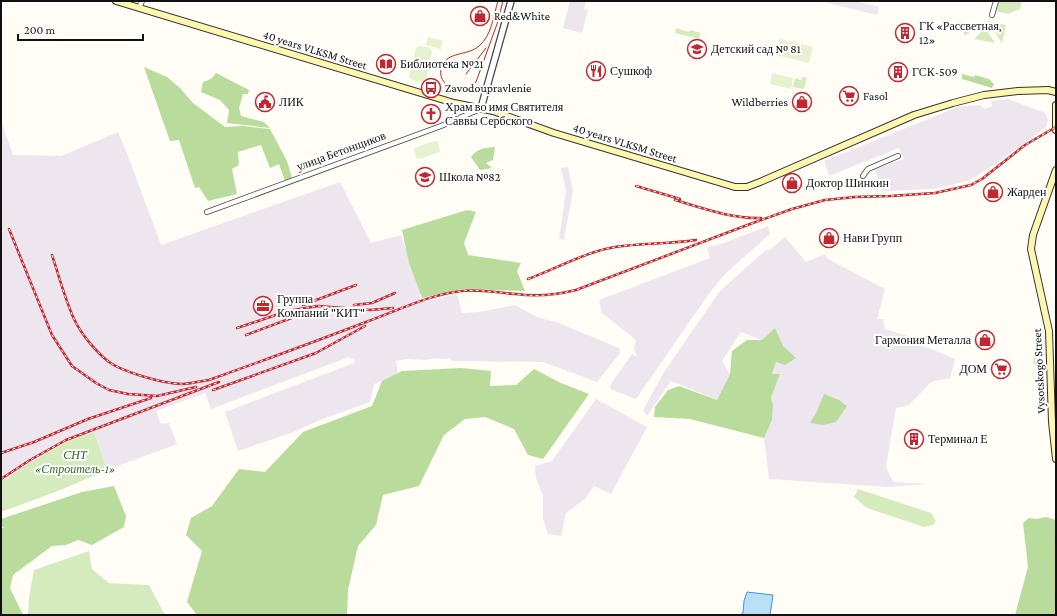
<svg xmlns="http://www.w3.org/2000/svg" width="1057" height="616" font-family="'Crimson Pro',serif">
<rect width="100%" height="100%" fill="#fffdf5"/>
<g fill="#eee6ef">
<path d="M570,1H586L584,9L588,10L582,33L563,28Z"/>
<path d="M820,1H855L879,7L877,15Z"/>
<path d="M1008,99L1045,113L1048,120L1046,127L994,165L968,181L933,189L882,191L875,169L904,159L899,148L829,176L824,161L958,107L980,105L985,109L992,106L991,101Z"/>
<path d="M1,121L13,155L61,156L118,132L128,156L161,245L340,182L371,243L401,235L420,291L419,303L457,294L462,313L479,312L515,305L537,317L559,323L619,348L620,353L597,382L543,362L453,361L449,358L446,359L437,358L425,360L407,359L396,361L398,375L374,384L370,402L320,420L291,433L238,451L225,412L354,363L355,360L349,357L211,409L205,393L156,411L161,424L169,423L177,444L107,470L94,432L68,441L26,465L8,478L1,481Z"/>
<path d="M568,167L573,191L564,240L559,239L566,192L561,168Z"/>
<path d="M768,226L770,234L725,274L708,295L636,399L610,389L611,384L632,354L637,357L634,349L636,340L602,313L599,300L710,258L707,247L721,244Z"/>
<path d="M785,237L806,262L825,254L828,259L885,289L877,319H883L885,329L918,339L917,345L929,348L955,359L950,378L931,382L909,405L896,408L886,466L890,476L894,482L927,484L887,487L769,479L764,438L772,420L773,405L771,398L780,374H772L775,362L761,340L741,332L722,361L730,374L717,400L671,381L647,416L643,410L664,372L720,291L767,249L768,251Z"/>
<path d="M596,399L647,427L611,494L594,486L585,499L566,513L561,536L548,534L543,519V496L536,478L535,466L552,461Z"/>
</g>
<g fill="#d5ebbd">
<path d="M998,1H1022L1020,9L1008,14L995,11Z"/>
<path d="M959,21L977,26L965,36Z"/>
<path d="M988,21L1006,25L1002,43Z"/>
<path d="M676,28L689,32L690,30L701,33L699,39L675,33Z"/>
<path d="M985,28L995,43L974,39Z"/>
<path d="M802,77L807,78L804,89L793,87L795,78L801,80Z"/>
<path d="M1038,338H1041L1042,365L1033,364Z"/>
<path d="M94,432L107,470L63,489L1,512V481L8,478L26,465L68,441Z"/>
<path d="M858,489L931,513L936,521L933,525L924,527L867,508L854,497Z"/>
<path d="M89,551L92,569L109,583L149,585L165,615H28L29,597L34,570Z"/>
</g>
<g fill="#b9dc9c">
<path d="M144,67L167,77L180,88L193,103L225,127L243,126L270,129L287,161L292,178L285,181L279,164L270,168L261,145L238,152L239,165L232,169L237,194L208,201L199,187L195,188L179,140L170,141Z"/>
<path d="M216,73L249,90L248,94H243L239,108L241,116L264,122L270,128L227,123L229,110L220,100L201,92L203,82L211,79Z"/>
<path d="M962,74L974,77L975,75L989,79L994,84L992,88L962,79Z"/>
<path d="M495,147L493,160L486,163L492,168L480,170L471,157C478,148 484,148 495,147Z"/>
<path d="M467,210L476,212L464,243L468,255L521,263L517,271L525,291L462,289L422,298L409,263L402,230Z"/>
<path d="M775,328L783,346L796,358L785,365L776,362L772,374H780L771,398L773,405L772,420L764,438L690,419L654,417L655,407L668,390L679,386L717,400L730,374L732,351L747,340H762Z"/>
<path d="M461,368L491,371L490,386L516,385L534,369L561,383L589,394L543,459L528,455L514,429L485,417L465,419L444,435L419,486L383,495L376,525L358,546L348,590L347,615H197L187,602L202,551L186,535L191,518L212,506L239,469L265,472L303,432L372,406L382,381L402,371Z"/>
<path d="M824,394L839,400L847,406L836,422L823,425L810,423L817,411Z"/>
<path d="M114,486L126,516L124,527L92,545L78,540L66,545L52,546L13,575L10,588L23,615H1V528H4L1,525V519L82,492Z"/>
<path d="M1046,517L1056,520V615H1015L1028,567L1023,523L1029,518L1036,519Z"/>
</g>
<g fill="#e6f2cf">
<path d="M428,37L443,41L441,49L426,45Z"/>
<path d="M780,39L813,47L809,63L776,55Z"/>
<path d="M419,46L427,47L431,49L432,52L426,79L424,81C419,82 411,82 409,76L416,48Z"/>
<path d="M772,73L793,78L791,89L770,84Z"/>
<path d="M436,141L438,142L440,152L419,159L416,158L414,148L431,142Z"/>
</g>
<path fill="#b9e0f7" stroke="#3f96cf" d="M747,592L773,595L770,615H740L743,613L744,601Z"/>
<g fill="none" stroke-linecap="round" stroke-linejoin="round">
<g stroke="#444" stroke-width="6">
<g id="minor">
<path d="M139,8L142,1"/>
<path d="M992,15L996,1"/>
<path d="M863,176L868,169L898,156"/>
<path d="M207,212L441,126L480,109"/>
</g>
</g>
<g stroke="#444" stroke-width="8">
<path id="tertiary" d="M481,108L511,1"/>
</g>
<g stroke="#333" stroke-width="8">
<g id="secondary">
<path d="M116,1L454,103L493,111L554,133L735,187H747L760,182L914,115L953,103L984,95L1018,91L1048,90L1056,92"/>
<path d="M1056,105V130"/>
<path d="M1056,170L1033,235L1031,249L1049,331L1052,422L1056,459"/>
</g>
</g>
<use href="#minor" stroke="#fff" stroke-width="4.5"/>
<use href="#tertiary" stroke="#fff" stroke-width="5.5"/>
<use href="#secondary" stroke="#fff6b0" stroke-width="6"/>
<g stroke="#c4262e" stroke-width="1">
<path d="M498,1C493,17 492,35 479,46C468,56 448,51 442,66C434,87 464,96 476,82L497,24L503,1"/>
<path d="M466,74L486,48"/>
</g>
<g stroke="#c4262e" stroke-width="2.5">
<g id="rail">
<path d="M636,186L680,199"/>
<path d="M675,200C702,208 732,219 761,218"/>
<path d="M9,229L52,335L72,366L96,383L109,390L128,394L157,396L196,387"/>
<path d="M52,255C59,276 65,299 74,319C81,334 96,352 109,362C123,372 164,384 182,384C191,384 200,381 209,380C262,361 314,342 366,322C397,311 428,295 461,291C480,289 498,293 516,294C537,297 556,295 576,290L750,224L792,209L825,200L855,197L891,196L935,193L971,185L982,179L1025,145L1056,127"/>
<path d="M528,279C555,269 588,251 615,247C642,243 669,244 696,240"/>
<path d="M303,305L356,285"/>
<path d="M354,305L372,303L395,293"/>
<path d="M237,328L288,311L318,306L370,310L393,308"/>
<path d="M246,335L297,316L308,314"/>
<path d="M213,390L316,353L365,326"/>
<path d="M1,453L34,442L88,419L151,398"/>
<path d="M1,479L30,460L66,440L219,382"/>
</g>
</g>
<use href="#rail" stroke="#fff" stroke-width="1" stroke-dasharray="3" stroke-linecap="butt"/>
</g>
<defs>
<g id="shop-ring" transform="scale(1)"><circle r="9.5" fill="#fff" stroke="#c4262e" stroke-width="1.5"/><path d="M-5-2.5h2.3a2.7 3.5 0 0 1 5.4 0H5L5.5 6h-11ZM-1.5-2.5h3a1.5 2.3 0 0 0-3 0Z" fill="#c4262e"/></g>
<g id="building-ring" transform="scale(1)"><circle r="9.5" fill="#fff" stroke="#c4262e" stroke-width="1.5"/><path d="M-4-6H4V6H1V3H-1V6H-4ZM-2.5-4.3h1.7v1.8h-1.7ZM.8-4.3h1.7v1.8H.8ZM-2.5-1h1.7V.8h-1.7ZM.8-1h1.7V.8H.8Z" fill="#c4262e"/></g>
<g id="school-ring" transform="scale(1)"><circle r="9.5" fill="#fff" stroke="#c4262e" stroke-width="1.5"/><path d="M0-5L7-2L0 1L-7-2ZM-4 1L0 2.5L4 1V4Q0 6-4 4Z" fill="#c4262e"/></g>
<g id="library-ring" transform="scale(1)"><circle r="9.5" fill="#fff" stroke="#c4262e" stroke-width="1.5"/><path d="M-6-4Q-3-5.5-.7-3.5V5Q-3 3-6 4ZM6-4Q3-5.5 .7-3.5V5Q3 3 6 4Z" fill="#c4262e"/></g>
<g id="restaurant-ring" transform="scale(1)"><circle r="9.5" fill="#fff" stroke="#c4262e" stroke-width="1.5"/><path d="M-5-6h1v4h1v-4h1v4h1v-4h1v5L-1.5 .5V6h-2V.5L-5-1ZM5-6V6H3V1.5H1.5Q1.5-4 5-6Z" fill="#c4262e"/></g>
<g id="bus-ring" transform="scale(1)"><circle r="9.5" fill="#fff" stroke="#c4262e" stroke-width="1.5"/><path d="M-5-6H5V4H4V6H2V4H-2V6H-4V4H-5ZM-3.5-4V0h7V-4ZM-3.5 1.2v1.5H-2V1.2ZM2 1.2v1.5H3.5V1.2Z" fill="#c4262e"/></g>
<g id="supermarket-ring" transform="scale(1)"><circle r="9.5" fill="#fff" stroke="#c4262e" stroke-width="1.5"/><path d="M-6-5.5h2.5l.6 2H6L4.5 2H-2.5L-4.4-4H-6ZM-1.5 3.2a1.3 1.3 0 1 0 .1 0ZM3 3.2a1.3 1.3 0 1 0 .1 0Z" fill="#c4262e"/></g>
<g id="civic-ring" transform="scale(1)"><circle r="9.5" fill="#fff" stroke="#c4262e" stroke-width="1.5"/><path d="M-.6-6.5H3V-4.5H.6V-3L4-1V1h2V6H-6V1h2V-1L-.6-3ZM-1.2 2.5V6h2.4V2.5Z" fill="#c4262e"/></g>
<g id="church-ring" transform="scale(1)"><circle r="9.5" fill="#fff" stroke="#c4262e" stroke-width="1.5"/><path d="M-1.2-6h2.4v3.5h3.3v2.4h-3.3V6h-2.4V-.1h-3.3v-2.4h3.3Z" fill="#c4262e"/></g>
<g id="office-ring" transform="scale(1)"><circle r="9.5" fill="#fff" stroke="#c4262e" stroke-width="1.5"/><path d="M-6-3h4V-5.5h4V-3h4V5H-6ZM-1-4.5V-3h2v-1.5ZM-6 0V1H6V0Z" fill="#c4262e"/></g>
</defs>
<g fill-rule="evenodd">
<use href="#shop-ring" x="480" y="16"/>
<use href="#building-ring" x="905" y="33"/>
<use href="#school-ring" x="697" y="49"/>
<use href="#library-ring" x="386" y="64"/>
<use href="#restaurant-ring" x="596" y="71"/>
<use href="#building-ring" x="898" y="72"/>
<use href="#bus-ring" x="431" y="88"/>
<use href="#supermarket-ring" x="849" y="96"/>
<use href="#civic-ring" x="265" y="102"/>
<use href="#shop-ring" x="802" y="102"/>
<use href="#church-ring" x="431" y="114"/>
<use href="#school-ring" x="425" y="177"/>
<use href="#shop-ring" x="792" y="183"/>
<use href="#shop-ring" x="993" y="192"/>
<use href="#shop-ring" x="829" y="238"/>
<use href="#office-ring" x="263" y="306"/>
<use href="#shop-ring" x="985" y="340"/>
<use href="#supermarket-ring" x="1001" y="369"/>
<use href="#building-ring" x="914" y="439"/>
</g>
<g text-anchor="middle" stroke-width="4" stroke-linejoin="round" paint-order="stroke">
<g font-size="12" fill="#111" stroke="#fff" text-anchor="start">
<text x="494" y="20">Red&amp;White</text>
<text x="919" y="30">ГК «Рассветная,<tspan x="919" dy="14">12»</tspan></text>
<text x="711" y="53">Детский сад № 81</text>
<text x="400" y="68">Библиотека №21</text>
<text x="610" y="75">Сушкоф</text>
<text x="912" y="76">ГСК-509</text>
<text x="445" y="92">Zavodoupravlenie</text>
<text x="863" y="100">Fasol</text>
<text x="279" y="106">ЛИК</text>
<text x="788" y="106" text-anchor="end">Wildberries</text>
<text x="445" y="111">Храм во имя Святителя<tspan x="445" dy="14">Саввы Сербского</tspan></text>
<text x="439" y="181">Школа №82</text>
<text x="806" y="187">Доктор Шинкин</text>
<text x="1007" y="196">Жарден</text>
<text x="843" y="242">Нави Групп</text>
<text x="277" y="303">Группа<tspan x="277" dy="14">Компаний "КИТ"</tspan></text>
<text x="971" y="344" text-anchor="end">Гармония Металла</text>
<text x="987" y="373" text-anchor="end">ДОМ</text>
<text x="928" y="443">Терминал Е</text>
</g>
<g font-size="12" fill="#111" stroke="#fff">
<text transform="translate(315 50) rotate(17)" y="4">40 years VLKSM Street</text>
<text transform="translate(625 143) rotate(17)" y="4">40 years VLKSM Street</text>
<text transform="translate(341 151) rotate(-20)" y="4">улица Бетонщиков</text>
<text transform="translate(1039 371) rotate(-93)" y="4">Vysotskogo Street</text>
</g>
<g font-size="12" font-style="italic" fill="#2f6b1f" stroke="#fff">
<text x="75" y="459">СНТ<tspan x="75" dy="14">«Строитель-1»</tspan></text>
</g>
</g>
<rect width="1057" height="616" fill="none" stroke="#111111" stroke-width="4"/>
<path d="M18 34v6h125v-6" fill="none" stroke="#111111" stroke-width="2"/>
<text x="24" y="34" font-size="12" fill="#111111" stroke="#ffffff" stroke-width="3" paint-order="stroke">200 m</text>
</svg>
